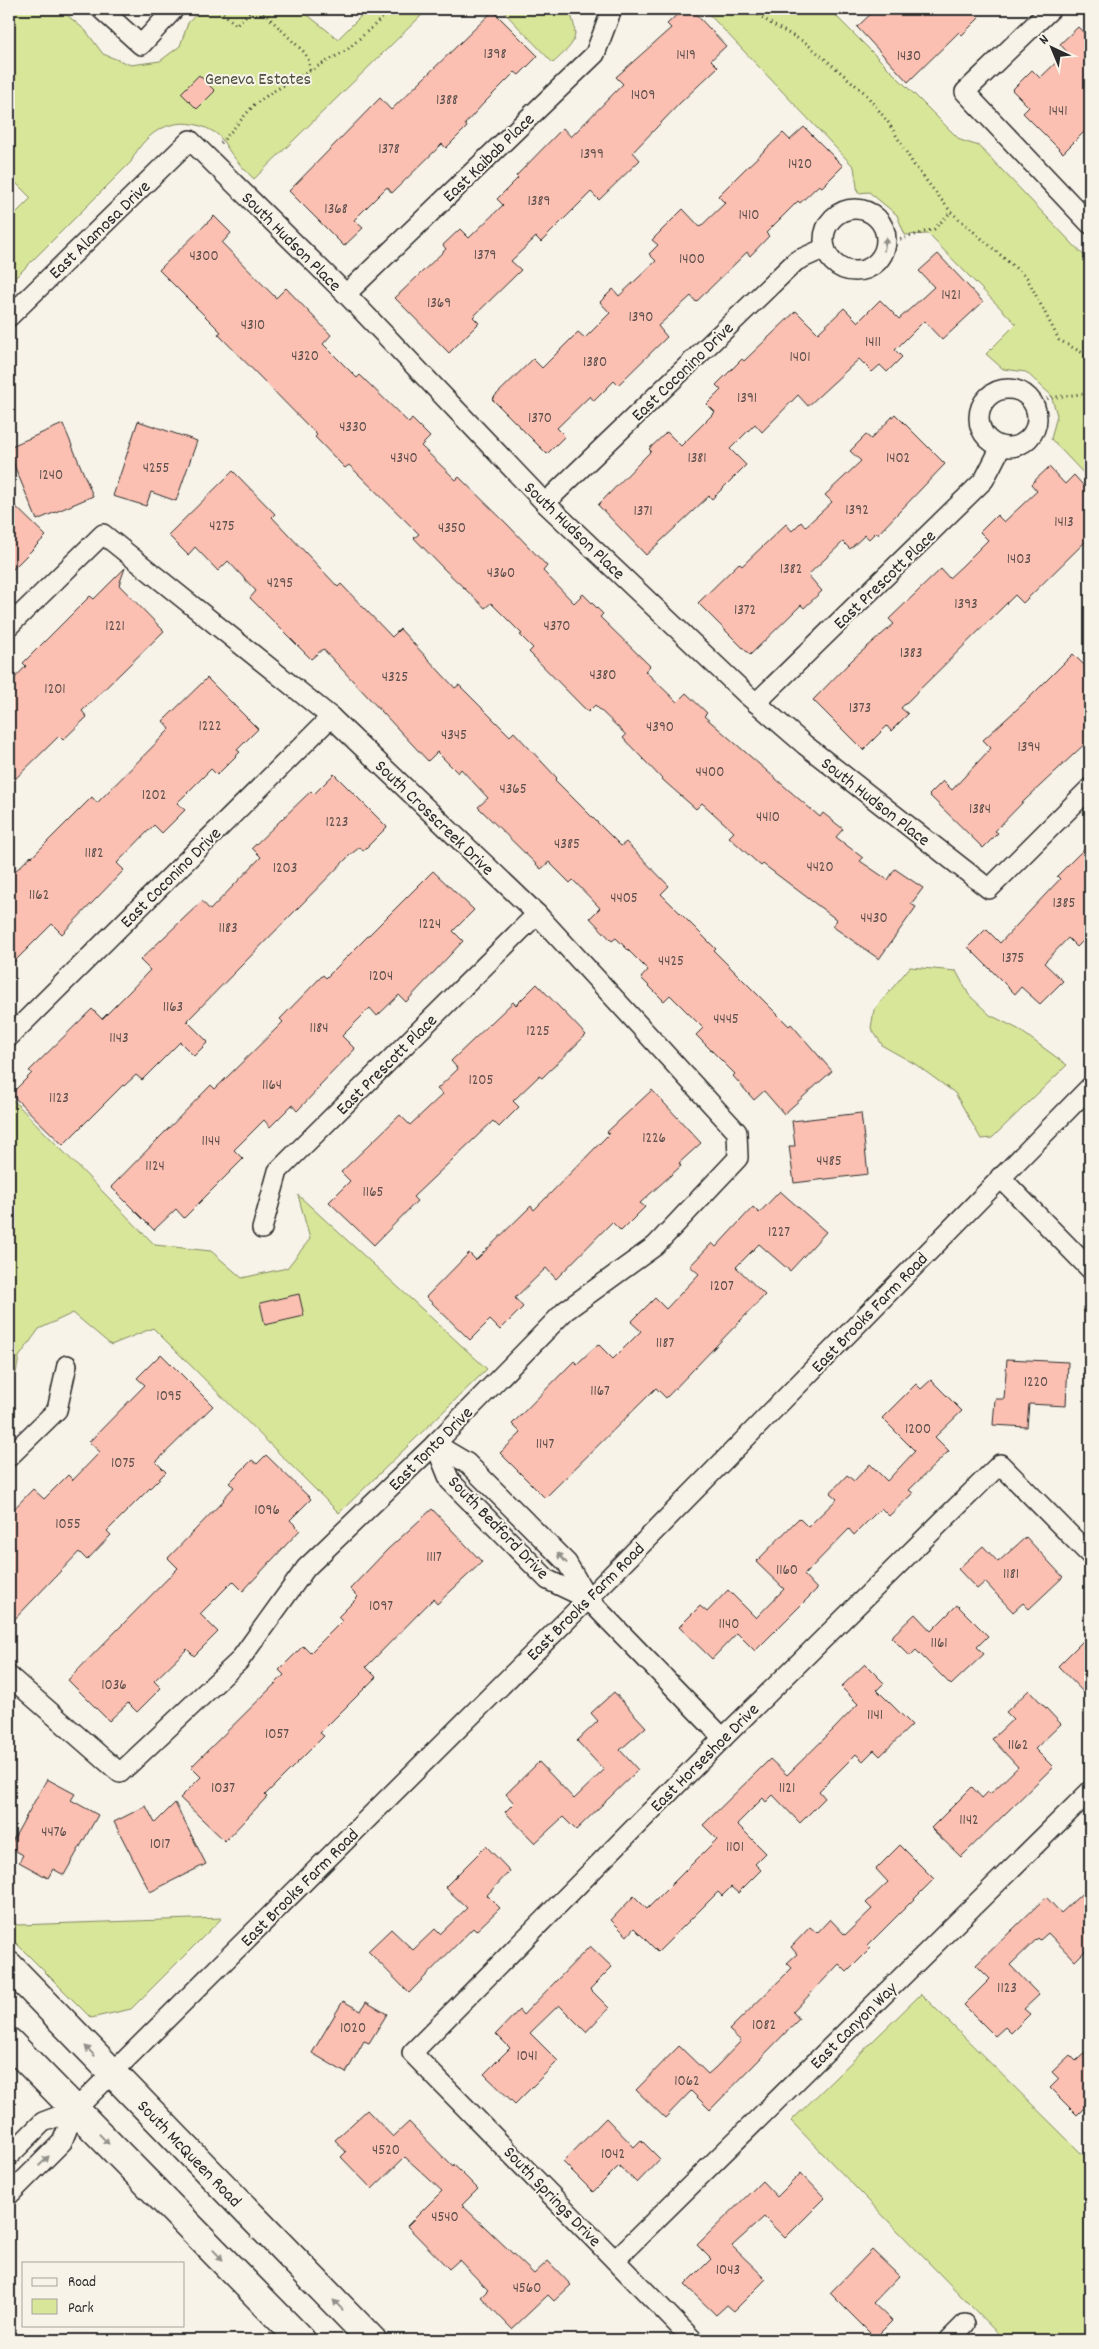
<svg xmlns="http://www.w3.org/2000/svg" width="1099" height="2349" font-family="Dekko,sans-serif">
<rect width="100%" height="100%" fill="#f7f3e8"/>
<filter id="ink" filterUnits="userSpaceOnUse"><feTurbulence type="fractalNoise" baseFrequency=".02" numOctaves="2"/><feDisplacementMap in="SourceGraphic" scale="10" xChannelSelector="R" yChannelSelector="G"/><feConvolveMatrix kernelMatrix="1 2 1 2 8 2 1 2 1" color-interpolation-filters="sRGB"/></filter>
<g filter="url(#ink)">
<g fill="#d8e699" stroke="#828862">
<path d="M9,9H60L86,31L103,54L131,65L160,61L180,46L188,23L201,9H300L338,39L368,9H428L254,179C247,172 239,164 233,156C227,149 222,136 214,132C180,112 146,128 131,162L9,284V220L31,198L9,176Z"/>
<path d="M501,9H569C580,39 576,42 553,63Z"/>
<path d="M704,9H829L960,140L979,146L1090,262V480L1051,439L1057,415L1051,395L1026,372L1003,369L986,354L1016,324L928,234L905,235L897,215L869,192L858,193L854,167Z"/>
<path d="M910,967L956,971L969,995L990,1015L1018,1029L1067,1065L992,1138L981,1139L955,1093L915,1064L883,1046L871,1028L874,1010Z"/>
<path d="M9,1096L155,1245L211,1251L242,1278L287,1268L310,1239L298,1195L487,1369L339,1513L153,1328L111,1345L73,1313L39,1329L19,1357L16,1373L9,1366Z"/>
<path d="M9,1916L17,1925L222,1918L131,2009L91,2018L9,1936Z"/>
<path d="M921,1994L1090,2162V2340H1004L791,2121Z"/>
</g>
<g fill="#fbc0b2" stroke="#2b2b2b">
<path d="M683,9H691L726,46L711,60L718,67L680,103L633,152L640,160L599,200L591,192L541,242L536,237L511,261L521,270L473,317L479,323L449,353L395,298L446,249L443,245L460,229L469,238L503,205L497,199L518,178L516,176L563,128L571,137L623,84L616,77L671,28L667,24Z"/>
<path d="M876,9H970L979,18L962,35L959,32L908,82L857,27Z"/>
<path d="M493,11L538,56L519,75L515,72L483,104L465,124L467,127L446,148L442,144L392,193L387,187L354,220L363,228L344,246L289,191L380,98L391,110Z"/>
<path d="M1078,27L1090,39V126L1063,153L1023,113L1029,107L1012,90L1032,70L1040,78L1067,52L1060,44Z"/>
<path d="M199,75L215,91L197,109L181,93Z"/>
<path d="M804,127L843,166L822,187L819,185L800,203L798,201L766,233L769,236L750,256L747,252L696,302L691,296L658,326L667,337L618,385L614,381L594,401L590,396L557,428L565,436L547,454L492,399L533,359L542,368L578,332L585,338L610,313L600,302L613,289L619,296L656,261L649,254L658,245L652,240L683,209L700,227L725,203L718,196L745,169L783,133L790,140Z"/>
<path d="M214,216L231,233L222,243L276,298L286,288L331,335L323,344L357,378L360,375L409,423L412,419L430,437L421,446L456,480L459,477L508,525L547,566L543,571L574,603L583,594L603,614L600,617L650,666L645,671L677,702L686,693L707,713L704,716L799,799L820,817L823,813L843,829L836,837L863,858L860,861L888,880L895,869L923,888L911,904L916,907L879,959L832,926L837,920L763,864L761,866L729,837L734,832L702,803L696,809L664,781L623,738L626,735L595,705L588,712L529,652L533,648L520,635L522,634L491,603L485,608L444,569L414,538L419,534L349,465L345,468L315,437L317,435L218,334L221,332L159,270Z"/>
<path d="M938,254L983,302L942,340L924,321L895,350L902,357L887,372L880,365L872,372L859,359L808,406L798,395L762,432L755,424L730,449L746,465L712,499L709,496L646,555L598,505L651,451L649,449L667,432L681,446L715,412L707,404L721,390L716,385L742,359L744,361L796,311L818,333L844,308L858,322L880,300L899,319L934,287L919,271Z"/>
<path d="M895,414L945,464L878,534L876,532L869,539L865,535L850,549L843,542L808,575L822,591L804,608L801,605L750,655L698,603L739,563L742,566L786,524L792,531L801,522L805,527L832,502L825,495L861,461L850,451L866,435L871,439Z"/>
<path d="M138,421L197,441L176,501L151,492L146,506L113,496Z"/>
<path d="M63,424L93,496L37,520L9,453V447Z"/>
<path d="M1049,467L1065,484L1074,475L1090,493V537L1023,603L1015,595L901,708L908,714L891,731L887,726L863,750L813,700L853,659L894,624L889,619L941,569L949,578L962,566L988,540L980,532L997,515L1004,522L1037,491L1031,484Z"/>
<path d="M233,471L275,514L272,517L338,587L341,584L392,637L400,629L455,688L459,685L510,736L514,732L557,778L555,780L621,846L626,842L669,886L661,894L716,949L714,951L789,1026L791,1024L832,1071L784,1114L764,1091L754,1100L733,1076L735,1074L696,1035L703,1028L670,995L664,1001L641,978L648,970L616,938L612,941L590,918L600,908L573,880L570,883L549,862L541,869L478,807L488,798L461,769L458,773L437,752L428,761L323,649L311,659L250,598L256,591L228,561L218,571L195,547L188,555L168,535Z"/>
<path d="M9,500L46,536L9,573Z"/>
<path d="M125,568L119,585L164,631L82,711L87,717L63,740L59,736L9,785V684L26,666L23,663L90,596L94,599Z"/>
<path d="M1073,654L1090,671V739L1025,800L995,831L998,833L983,848L929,795L943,781L952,790L991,748L983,740L1026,701Z"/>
<path d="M207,678L258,729L237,750L240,752L217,775L211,769L177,803L185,810L162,833L154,825L117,863L124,870L62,934L52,924L9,967V877L31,856L32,857L92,797L97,803L170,729L163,721Z"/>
<path d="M334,774L387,827L363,851L360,847L350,855L187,1021L208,1042L194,1056L180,1042L142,1080L136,1075L124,1086L123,1085L63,1145L11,1094L32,1073L29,1071L92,1009L102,1019L129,992L150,970L140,960L202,901L210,910L261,857L252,848L311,791L314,794Z"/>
<path d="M1090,843V934L1077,947L1068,938L1044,963L1063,981L1040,1004L1021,987L1015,994L968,947L986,929L1000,943L1060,879L1057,876Z"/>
<path d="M433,871L474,910L453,931L463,941L406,1002L399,995L377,1016L370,1008L342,1036L355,1049L319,1086L320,1087L297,1111L292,1105L270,1127L264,1120L234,1150L243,1159L184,1218L176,1209L154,1230L111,1187L211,1085L215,1089L283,1022L280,1019L323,975L326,978Z"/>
<path d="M537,984L586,1035L542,1078L539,1076L513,1101L519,1107L499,1127L493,1121L413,1197L417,1201L374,1245L329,1202L350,1181L341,1172L400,1115L410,1125L443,1094L437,1089L458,1069L451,1061L513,1002L516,1005Z"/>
<path d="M652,1090L701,1143L679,1163L681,1166L640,1203L645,1207L621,1231L612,1222L556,1279L546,1268L515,1298L523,1307L500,1330L490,1320L470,1340L426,1297L469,1253L476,1260L531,1206L534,1210L609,1134L607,1132Z"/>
<path d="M861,1113L868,1174L794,1183L789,1146H795L792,1121Z"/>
<path d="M780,1191L826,1232L790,1271L759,1244L736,1267L765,1295L666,1398L656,1388L545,1498L500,1453L521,1433L512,1424L574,1361L577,1364L598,1344L613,1359L641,1331L631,1322L655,1298L666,1309L699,1274L690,1266L712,1243L716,1247L753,1207L759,1213Z"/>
<path d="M299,1294L304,1316L265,1325L260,1303Z"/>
<path d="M161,1354L213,1406L156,1462L166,1472L107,1531L111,1535L87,1560L79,1552L9,1625V1514L33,1489L44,1499L68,1475L73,1480L100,1452L89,1442L145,1385L137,1378Z"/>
<path d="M1007,1359L1068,1362L1066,1406L1029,1404L1027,1427L993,1425L995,1399H1004Z"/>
<path d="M931,1380L962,1411L935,1437L949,1451L909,1490L913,1493L889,1516L881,1508L854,1535L849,1529L804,1575L817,1589L755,1651L737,1633L712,1659L679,1627L700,1606L707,1612L728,1590L756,1618L784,1589L756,1562L799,1518L808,1527L837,1499L830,1493L847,1475L854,1481L870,1464L887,1481L915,1451L882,1418L916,1384L921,1389Z"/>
<path d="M266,1455L311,1499L290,1520L300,1530L243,1591L233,1581L200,1614L218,1632L194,1656L187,1649L154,1681L161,1688L137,1712L128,1703L109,1721L68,1680L178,1568L168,1558L224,1500L223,1499L234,1487L229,1483L252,1460L257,1464Z"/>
<path d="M432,1509L482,1562L437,1604L433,1599L366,1667L376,1677L320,1733L324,1736L265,1795L267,1797L225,1841L180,1798L201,1777L191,1767L284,1675L279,1670L303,1646L310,1653L342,1621L338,1617L358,1597L350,1589L387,1550Z"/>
<path d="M1026,1537L1063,1577L1029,1609L1023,1603L1013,1612L985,1582L977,1589L958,1569L983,1546L998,1562Z"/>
<path d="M957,1605L988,1636L977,1647L984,1654L951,1685L916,1650L910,1656L891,1637L915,1614L931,1631Z"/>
<path d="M1090,1634V1699L1058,1666Z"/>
<path d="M865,1664L884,1683L877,1690L912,1725L880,1756L874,1750L863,1761L856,1754L819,1791L825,1798L800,1823L773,1795L766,1802L763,1798L737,1824L766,1853L755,1864L761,1870L738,1893L731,1887L722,1896L718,1892L658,1952L634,1928L627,1936L611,1920L634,1896L647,1909L717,1839L703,1825L770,1759L787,1775L832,1731L858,1704L841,1687Z"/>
<path d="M1029,1690L1061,1724L1035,1749L1053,1767L961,1857L931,1828L972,1787L982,1798L988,1792L990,1794L1018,1767L992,1739L1013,1719L1006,1712Z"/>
<path d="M614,1692L646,1727L620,1750L638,1770L576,1830L563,1817L535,1843L505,1812L514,1803L506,1794L539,1762L574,1799L604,1770L577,1741L598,1721L591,1713Z"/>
<path d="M47,1779L75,1794L71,1800L98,1815L64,1875L53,1869L48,1878L19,1862L23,1855L9,1847Z"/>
<path d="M175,1803L206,1864L150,1892L114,1822L146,1806L155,1823Z"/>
<path d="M900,1845L934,1879L868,1945L871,1948L847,1972L839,1964L793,2012L799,2019L710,2110L691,2091L665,2118L636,2090L679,2046L708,2074L715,2068L741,2041L729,2030L792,1968L787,1963L797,1954L791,1947L810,1927L817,1933L830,1919L845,1935L872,1909L866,1903L888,1882L876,1869Z"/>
<path d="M486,1846L510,1871L487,1895L500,1908L476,1931L473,1928L409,1993L368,1951L391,1929L413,1950L435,1929L440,1934L467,1908L445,1887Z"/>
<path d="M1090,1886V1946L1075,1961L1048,1933L1040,1940L1038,1938L1010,1965L1039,1995L1024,2009L1030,2014L1011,2033L1005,2027L995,2036L964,2005L990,1979L976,1965L1046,1897L1061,1913Z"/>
<path d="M590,1946L612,1967L590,1989L609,2008L586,2032L559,2005L530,2033L558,2061L515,2104L484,2074L510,2048L496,2034L519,2010L523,2015Z"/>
<path d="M343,2001L361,2011L366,2002L387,2014L369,2043L364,2041L346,2073L312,2053Z"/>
<path d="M1090,2048V2102L1077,2115L1050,2088L1059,2079L1052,2072L1070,2055L1076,2061Z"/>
<path d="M367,2110L393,2137L409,2122L453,2167L454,2165L478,2189L462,2205L534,2274L548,2261L571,2285L554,2301L548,2295L512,2329L481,2297L488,2290L459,2260L449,2269L407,2226L442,2191L405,2157L372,2189L341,2157L346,2152L335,2140Z"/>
<path d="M606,2118L634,2147L641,2140L660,2159L637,2183L619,2166L593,2192L563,2162Z"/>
<path d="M801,2173L825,2198L785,2238L764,2217L732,2246L766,2279L734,2311L727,2305L716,2315L685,2285L711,2259L697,2245L762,2181L777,2197Z"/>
<path d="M872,2250L899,2276L873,2303L892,2321L875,2338L830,2293Z"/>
</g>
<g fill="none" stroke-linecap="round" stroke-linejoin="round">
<g stroke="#2b2b2b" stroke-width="22">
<g id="street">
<path d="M101,9L141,45L174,9"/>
<path d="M1051,9L965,92L1090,224"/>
<circle cx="855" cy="240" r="31"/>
<path d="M346,294L595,54L612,9"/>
<path d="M9,317L190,140L345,293L545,503L746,694L805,745L989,889L1090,788"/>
<circle cx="1008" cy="418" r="29"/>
<path d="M545,503L796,261L825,248"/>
<path d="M9,626L103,534L331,717L537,914L737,1132L738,1158L655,1246L565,1311L435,1444L306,1568L239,1661L120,1773L9,1676"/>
<path d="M756,703L984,480L1001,447"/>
<path d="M9,1037L331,717"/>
<path d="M1000,1177L1090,1269"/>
<path d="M262,1229L278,1171L537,914"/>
<path d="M435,1444L467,1463L567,1563L588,1599L723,1738"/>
<path d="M435,1444L450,1481L548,1580L588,1599"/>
<path d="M9,1457L57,1410L67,1365"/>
<path d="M9,2156L43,2122L75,2110"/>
<path d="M9,2195L62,2142L75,2110L588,1599L1090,1087"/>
<path d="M615,2260L1090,1791"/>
<path d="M693,2340L412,2053L723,1738L1000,1464L1090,1555"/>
<path d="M949,2340L965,2324"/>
</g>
</g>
<g stroke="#2b2b2b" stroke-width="31">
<g id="secondary">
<path d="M9,1966L372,2340"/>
<path d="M9,2042L301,2340"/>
</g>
</g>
<g stroke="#2b2b2b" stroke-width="3" stroke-dasharray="1 4" stroke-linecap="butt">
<path d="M214,9L222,12L236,25L253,9"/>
<path d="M260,9L304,52L309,61L310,73"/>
<path d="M750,9L773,25L806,43L865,93L888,122L914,165L951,212L1027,278L1059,340L1090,357"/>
<path d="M9,13L12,9"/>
<path d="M221,143L254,105L272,92L347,50L392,9"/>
<path d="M886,244L934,229L951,212"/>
<path d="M1090,378L1088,391L1090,398"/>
<path d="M1037,410L1048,398L1089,393"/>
</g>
<use href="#street" stroke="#f7f3e8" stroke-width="19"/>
<use href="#secondary" stroke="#f7f3e8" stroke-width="28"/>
</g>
<defs><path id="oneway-solid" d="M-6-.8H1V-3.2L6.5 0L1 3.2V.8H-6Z" transform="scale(1.25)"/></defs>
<g fill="#918f8a">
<use href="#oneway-solid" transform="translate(885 244) rotate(-81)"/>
<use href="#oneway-solid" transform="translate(562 1558) rotate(-133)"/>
<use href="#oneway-solid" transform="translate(90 2051) rotate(-134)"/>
<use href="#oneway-solid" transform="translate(104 2139) rotate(46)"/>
<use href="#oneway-solid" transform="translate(44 2161) rotate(-44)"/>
<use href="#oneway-solid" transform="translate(218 2255) rotate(46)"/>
<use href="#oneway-solid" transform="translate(338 2305) rotate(-134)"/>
</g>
</g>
<g text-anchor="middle" stroke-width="4" stroke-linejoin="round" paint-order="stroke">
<g font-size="15" fill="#5f504d">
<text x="495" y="58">1398</text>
<text x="686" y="59">1419</text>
<text x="909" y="60">1430</text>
<text x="643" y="99">1409</text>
<text x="447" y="104">1388</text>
<text x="1058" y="115">1441</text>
<text x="389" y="153">1378</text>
<text x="592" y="158">1399</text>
<text x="800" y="168">1420</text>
<text x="539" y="205">1389</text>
<text x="336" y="213">1368</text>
<text x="749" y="219">1410</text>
<text x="485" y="259">1379</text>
<text x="204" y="260">4300</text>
<text x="692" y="263">1400</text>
<text x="951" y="299">1421</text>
<text x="439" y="307">1369</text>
<text x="641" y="321">1390</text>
<text x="253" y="329">4310</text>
<text x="873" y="346">1411</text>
<text x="305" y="360">4320</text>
<text x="800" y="361">1401</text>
<text x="595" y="366">1380</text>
<text x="747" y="402">1391</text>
<text x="540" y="422">1370</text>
<text x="353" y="431">4330</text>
<text x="404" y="462">4340</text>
<text x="697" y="462">1381</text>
<text x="898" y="462">1402</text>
<text x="156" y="472">4255</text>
<text x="51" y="479">1240</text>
<text x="857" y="514">1392</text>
<text x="643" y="515">1371</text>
<text x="1064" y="526">1413</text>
<text x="222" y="530">4275</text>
<text x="452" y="532">4350</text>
<text x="1019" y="563">1403</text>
<text x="791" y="573">1382</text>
<text x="501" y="577">4360</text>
<text x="280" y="587">4295</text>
<text x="966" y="608">1393</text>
<text x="745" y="614">1372</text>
<text x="115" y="630">1221</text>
<text x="557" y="630">4370</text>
<text x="911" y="657">1383</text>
<text x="603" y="679">4380</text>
<text x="395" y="681">4325</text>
<text x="55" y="693">1201</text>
<text x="860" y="712">1373</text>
<text x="210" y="730">1222</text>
<text x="660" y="731">4390</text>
<text x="454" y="739">4345</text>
<text x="1029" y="751">1394</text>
<text x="710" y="776">4400</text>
<text x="513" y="793">4365</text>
<text x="154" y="799">1202</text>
<text x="980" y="813">1384</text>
<text x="768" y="821">4410</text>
<text x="337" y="826">1223</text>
<text x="567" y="848">4385</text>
<text x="94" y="857">1182</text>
<text x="820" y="871">4420</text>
<text x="285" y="872">1203</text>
<text x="39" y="899">1162</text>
<text x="624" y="902">4405</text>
<text x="1064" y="907">1385</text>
<text x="874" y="922">4430</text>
<text x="430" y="928">1224</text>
<text x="228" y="932">1183</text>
<text x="1013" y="962">1375</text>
<text x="671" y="965">4425</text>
<text x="381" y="980">1204</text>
<text x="173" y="1011">1163</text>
<text x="726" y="1023">4445</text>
<text x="319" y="1032">1184</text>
<text x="538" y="1035">1225</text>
<text x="119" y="1042">1143</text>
<text x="481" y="1084">1205</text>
<text x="272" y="1089">1164</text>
<text x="59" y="1102">1123</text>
<text x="654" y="1142">1226</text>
<text x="211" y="1145">1144</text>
<text x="829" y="1165">4485</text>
<text x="155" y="1170">1124</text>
<text x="373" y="1196">1165</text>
<text x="779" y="1236">1227</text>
<text x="722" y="1290">1207</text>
<text x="665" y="1347">1187</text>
<text x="1036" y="1386">1220</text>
<text x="600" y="1395">1167</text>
<text x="169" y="1400">1095</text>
<text x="918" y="1433">1200</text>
<text x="545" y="1448">1147</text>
<text x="123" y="1467">1075</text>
<text x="267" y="1514">1096</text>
<text x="68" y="1528">1055</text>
<text x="434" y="1561">1117</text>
<text x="787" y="1574">1160</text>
<text x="1011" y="1578">1181</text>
<text x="381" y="1610">1097</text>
<text x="729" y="1628">1140</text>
<text x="939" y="1647">1161</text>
<text x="114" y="1689">1036</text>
<text x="875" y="1719">1141</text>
<text x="277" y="1738">1057</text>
<text x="1018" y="1749">1162</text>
<text x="223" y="1792">1037</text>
<text x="787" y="1792">1121</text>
<text x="969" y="1824">1142</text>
<text x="54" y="1836">4476</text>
<text x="160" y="1848">1017</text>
<text x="735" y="1851">1101</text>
<text x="1007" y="1992">1123</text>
<text x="764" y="2029">1082</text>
<text x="353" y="2032">1020</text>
<text x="527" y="2060">1041</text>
<text x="687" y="2085">1062</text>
<text x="386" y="2154">4520</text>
<text x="613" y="2158">1042</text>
<text x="445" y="2221">4540</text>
<text x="728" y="2274">1043</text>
<text x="527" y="2292">4560</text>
</g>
<g font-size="18" fill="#4e5041" stroke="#f7f3e8">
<text x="258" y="84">Geneva Estates</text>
</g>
<g font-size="18" fill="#2b2b2b" stroke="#f7f3e8">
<text transform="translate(488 157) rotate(-44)" y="6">East Kaibab Place</text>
<text transform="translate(99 229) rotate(-44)" y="6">East Alamosa Drive</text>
<text transform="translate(292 241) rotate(45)" y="6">South Hudson Place</text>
<text transform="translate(682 371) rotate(-44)" y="6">East Coconino Drive</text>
<text transform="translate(575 530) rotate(44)" y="6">South Hudson Place</text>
<text transform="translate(884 579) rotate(-44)" y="6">East Prescott Place</text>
<text transform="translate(876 801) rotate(38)" y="6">South Hudson Place</text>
<text transform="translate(435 817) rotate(44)" y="6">South Crosscreek Drive</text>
<text transform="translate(170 877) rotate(-45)" y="6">East Coconino Drive</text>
<text transform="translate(386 1064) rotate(-45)" y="6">East Prescott Place</text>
<text transform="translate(869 1312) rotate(-46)" y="6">East Brooks Farm Road</text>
<text transform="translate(430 1448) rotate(-45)" y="6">East Tonto Drive</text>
<text transform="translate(499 1527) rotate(46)" y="6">South Bedford Drive</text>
<text transform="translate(585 1601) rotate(-45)" y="6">East Brooks Farm Road</text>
<text transform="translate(704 1757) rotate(-45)" y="6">East Horseshoe Drive</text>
<text transform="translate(299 1887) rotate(-45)" y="6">East Brooks Farm Road</text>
<text transform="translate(853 2025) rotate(-45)" y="6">East Canyon Way</text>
<text transform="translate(190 2153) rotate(46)" y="6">South McQueen Road</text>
<text transform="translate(553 2196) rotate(46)" y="6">South Springs Drive</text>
</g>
</g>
<rect width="1099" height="2349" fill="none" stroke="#f7f3e8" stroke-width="30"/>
<rect x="15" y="15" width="1069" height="2319" fill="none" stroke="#2b2b2b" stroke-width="2" filter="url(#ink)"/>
<rect x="22" y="2262" width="162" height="65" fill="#f7f3e8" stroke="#a5a39c"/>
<rect x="32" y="2278" width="25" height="8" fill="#f7f3e8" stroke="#a5a39c"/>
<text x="68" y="2286" font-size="15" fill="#2b2b2b">Road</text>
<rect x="32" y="2299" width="25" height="15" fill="#d8e699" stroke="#a5a39c"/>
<text x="68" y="2312" font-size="15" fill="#2b2b2b">Park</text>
<g transform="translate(1052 48) rotate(316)" stroke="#f7f3e8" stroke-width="4" paint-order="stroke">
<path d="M0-4L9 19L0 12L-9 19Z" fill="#2b2b2b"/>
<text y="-8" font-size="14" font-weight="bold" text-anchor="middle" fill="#2b2b2b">N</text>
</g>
</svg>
